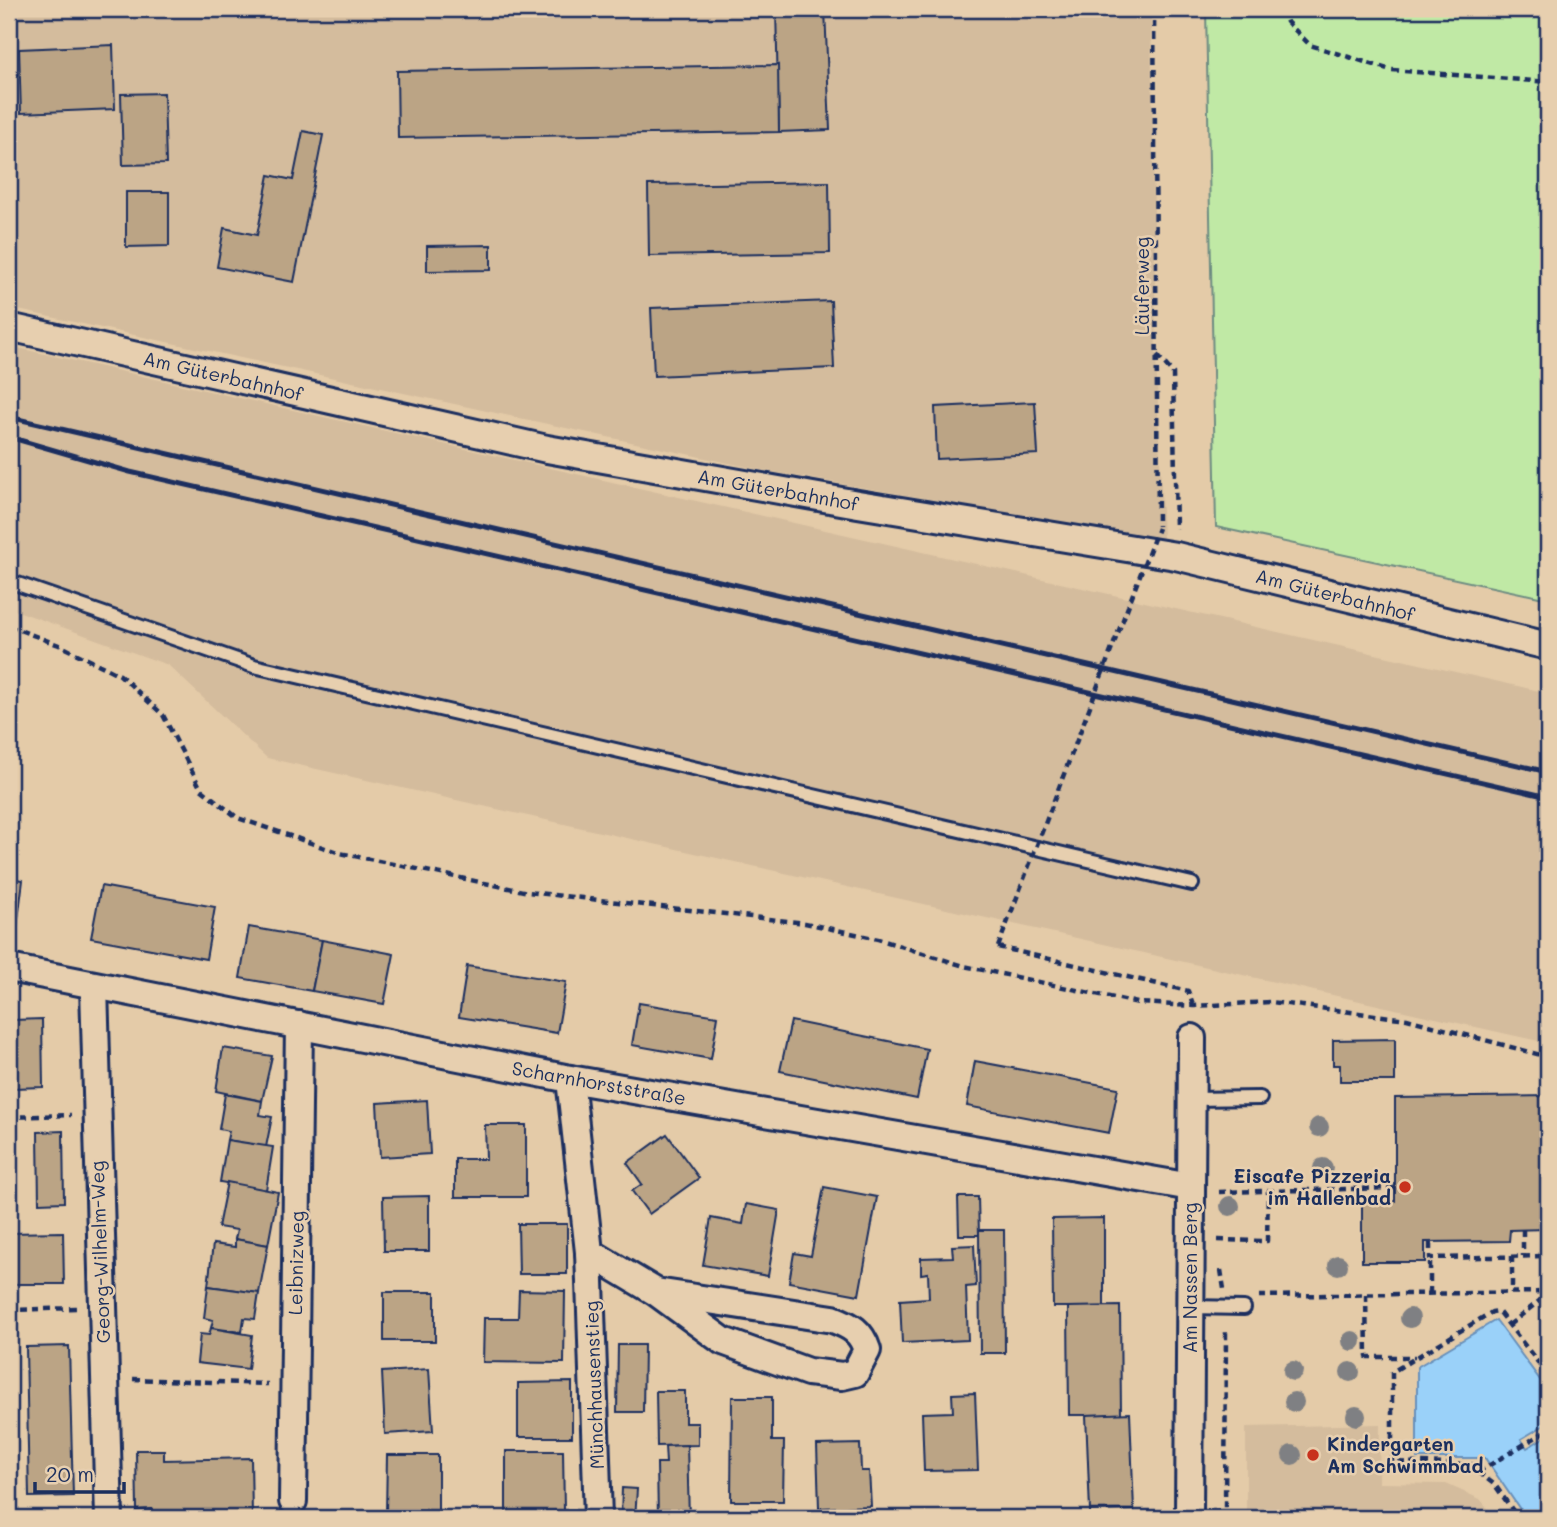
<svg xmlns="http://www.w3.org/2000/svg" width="1557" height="1527" font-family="Mali,sans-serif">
<rect width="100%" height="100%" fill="#e4cba8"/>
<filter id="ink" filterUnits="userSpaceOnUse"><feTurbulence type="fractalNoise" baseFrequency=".0143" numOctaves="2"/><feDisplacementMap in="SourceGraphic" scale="14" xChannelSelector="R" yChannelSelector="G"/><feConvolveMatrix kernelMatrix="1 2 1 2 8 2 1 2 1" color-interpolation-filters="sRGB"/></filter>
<g filter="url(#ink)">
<g fill="#d4bc9d">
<path d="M9,9H1151L1156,355L1163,540L756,469L9,308Z"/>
<path d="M9,346L1548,693V1043L267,758L168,665L9,608Z"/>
<path d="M1380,1424L1379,1483L1446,1484L1480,1499L1496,1518H1246V1427Z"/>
</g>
<path fill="#c0e9a5" stroke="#6e8c82" stroke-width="2" d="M1206,9H1548V599L1216,527Z"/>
<path fill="#9ad1f9" stroke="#6790bb" stroke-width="2" d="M1496,1320L1546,1388L1548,1423L1521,1439L1527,1448L1548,1435V1518H1526L1485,1458H1417V1367Z"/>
<g fill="#bba485" stroke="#1b2f5e" stroke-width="2">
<path d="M776,9H825L830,130L779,132Z"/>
<path d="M113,45L115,109L21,113L19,49Z"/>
<path d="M778,65L779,132L398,138L397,71Z"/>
<path d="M164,93L166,164L123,165L121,94Z"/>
<path d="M303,131L323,135L294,282L217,267L224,228L257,235L269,175L293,180Z"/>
<path d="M829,182L830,253L649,256L648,185Z"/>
<path d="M126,192H169V246L126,247Z"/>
<path d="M491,245V270L427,271V246Z"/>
<path d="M831,301L834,368L654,376L651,308Z"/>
<path d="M1035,402L1038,454L937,459L935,407Z"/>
<path d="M9,878L23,880L17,928L9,927Z"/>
<path d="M101,886L215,907L206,959L91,938Z"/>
<path d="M249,927L322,940L312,991L240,978Z"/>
<path d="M322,940L394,954L384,1004L312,991Z"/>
<path d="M467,966L566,982L557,1033L459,1017Z"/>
<path d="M639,1003L718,1016L711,1059L632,1045Z"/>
<path d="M42,1019L43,1087L14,1088L13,1020Z"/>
<path d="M791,1021L927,1049L917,1099L780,1071Z"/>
<path d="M9,1035H13L14,1088H9Z"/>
<path d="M1395,1039V1081H1340V1065H1333V1040Z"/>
<path d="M223,1048L272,1056L262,1101L216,1091Z"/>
<path d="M975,1061L1118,1088L1109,1133L967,1106Z"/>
<path d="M225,1094L262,1101L260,1115L272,1117L266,1147L227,1140L229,1131L219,1129Z"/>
<path d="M1548,1096V1229L1510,1230L1509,1241L1425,1242V1262H1362V1202L1395,1201V1098Z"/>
<path d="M427,1100L430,1154L380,1157L377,1103Z"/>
<path d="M485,1125H526V1197H455V1159H486Z"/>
<path d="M63,1131L64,1202L39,1203L38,1132Z"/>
<path d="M667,1134L699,1178L649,1214L632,1191L642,1184L627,1163Z"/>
<path d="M227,1140L273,1147L266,1190L220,1182Z"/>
<path d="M227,1182L278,1192L268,1245L235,1239L237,1230L218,1227Z"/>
<path d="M824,1187L877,1197L859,1295L789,1282L794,1253L811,1256Z"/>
<path d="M429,1196V1251H384L383,1197Z"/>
<path d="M958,1197H978L979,1235H959Z"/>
<path d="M746,1204L779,1210L768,1276L703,1265L711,1218L743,1224Z"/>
<path d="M1104,1218V1307H1053L1052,1219Z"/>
<path d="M518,1224H567V1274H519Z"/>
<path d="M979,1230H1004L1005,1353H980Z"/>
<path d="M63,1232L64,1284H9V1233Z"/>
<path d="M235,1239L268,1245L259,1293L208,1286L213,1244L235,1247Z"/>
<path d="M974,1245L976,1286L966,1287L968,1340L902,1343L900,1300L929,1298L928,1273L921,1274V1258L953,1257L952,1246Z"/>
<path d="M208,1286L259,1293L255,1319L244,1318L242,1332L211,1328L213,1320L204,1318Z"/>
<path d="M519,1290L565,1291L564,1363L483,1362L484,1318H518Z"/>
<rect x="384" y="1292" width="51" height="49"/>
<path d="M1120,1306L1121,1415H1069L1068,1307Z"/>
<path d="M211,1328L252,1335L248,1369L197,1363L200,1334L209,1335Z"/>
<path d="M618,1345H644L643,1412H617Z"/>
<path d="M69,1346L73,1496L29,1497L26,1347Z"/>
<path d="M429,1369L433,1431L385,1434L382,1372Z"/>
<path d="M572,1382V1437H518V1383Z"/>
<path d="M656,1391H685V1423H698V1445L657,1446Z"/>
<path d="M975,1393L978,1470L924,1471L922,1413L953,1412L952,1394Z"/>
<path d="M732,1397H772V1441H784L783,1501H731Z"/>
<path d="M1130,1413L1134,1510L1090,1511L1086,1415Z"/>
<path d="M860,1444L861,1471H869L871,1506L819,1508L817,1445Z"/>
<path d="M687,1445L689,1518H658L657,1463H666L665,1446Z"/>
<path d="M136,1450H164V1460L251,1458L252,1517L151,1518V1509L137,1510Z"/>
<path d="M506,1451H563L564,1511L538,1512V1518H497V1515H506Z"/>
<path d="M387,1455H438V1516H449V1518H403V1515H386Z"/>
<path d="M622,1488L637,1489L635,1518H621Z"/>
<path d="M1374,1515H1400V1518H1465H1374Z"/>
</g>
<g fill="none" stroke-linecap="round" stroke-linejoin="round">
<g stroke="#1b2f5e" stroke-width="18">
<g id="service">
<path d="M9,581L254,666L1192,884"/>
<path d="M1192,1099L1260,1098"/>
<path d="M1190,1307L1244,1308"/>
</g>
</g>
<g stroke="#1b2f5e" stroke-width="32">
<g id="minor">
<path d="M9,327L547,449L858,504L1176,556L1548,646"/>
<path d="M9,968L570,1079L1191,1187"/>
<path d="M94,986L109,1518"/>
<path d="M570,1079L589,1252L598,1518"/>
<path d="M589,1252L656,1292L723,1341L808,1372L842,1376L855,1373L867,1350C861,1331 851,1326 833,1319L656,1292"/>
<path d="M293,1501L299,1025"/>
<path d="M1189,1518L1192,1038"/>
</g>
</g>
<g stroke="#1b2f5e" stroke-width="4.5" stroke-dasharray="7 5" stroke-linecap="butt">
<path d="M1154,9L1158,526"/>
<path d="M1283,9L1287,22L1310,45L1391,70L1548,82"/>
<path d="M1157,355L1173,373L1176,529"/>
<path d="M9,626L59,645L120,675L163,715L201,789L238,818L340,853L528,892L805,923L878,939L964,966L1138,1003L1194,1006L1271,1002L1407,1019L1548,1057"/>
<path d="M998,947L1188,991L1194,1008"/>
<path d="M9,1117L71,1115"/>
<path d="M1219,1192L1395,1188"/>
<path d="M1523,1230V1256"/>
<path d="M1218,1240L1267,1241L1268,1191"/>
<path d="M1430,1243V1258L1548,1256"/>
<path d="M1512,1256V1293"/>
<path d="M1221,1270L1224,1289"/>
<path d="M1430,1294V1258"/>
<path d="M1366,1295L1367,1357H1415"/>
<path d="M1259,1296L1548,1292"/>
<path d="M9,1310L78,1308"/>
<path d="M1509,1325L1548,1294"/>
<path d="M1548,1375L1498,1311L1492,1312L1392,1372V1462L1474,1465L1478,1472L1548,1430"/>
<path d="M133,1379L268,1384"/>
<path d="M1478,1472L1495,1485L1518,1518"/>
<path d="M1223,1518L1225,1517L1226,1328"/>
</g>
<use href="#service" stroke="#e7cfaf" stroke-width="12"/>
<use href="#minor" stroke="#e7cfaf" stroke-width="26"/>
<g stroke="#1b2f5e" stroke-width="5">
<path d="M9,417L1548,772"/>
<path d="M9,437L130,472L1548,797"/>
</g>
<path stroke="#1b2f5e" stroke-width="4.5" stroke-dasharray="7 5" stroke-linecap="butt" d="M998,947L1158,528"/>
</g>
<g fill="#7f8083">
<circle cx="1319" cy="1127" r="10"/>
<circle cx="1323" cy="1168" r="10"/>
<circle cx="1230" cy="1206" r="10"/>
<circle cx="1338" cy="1265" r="10"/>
<circle cx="1410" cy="1318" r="10"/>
<circle cx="1352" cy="1341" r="10"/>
<circle cx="1293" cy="1371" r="10"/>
<circle cx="1350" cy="1372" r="10"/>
<circle cx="1294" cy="1402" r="10"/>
<circle cx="1356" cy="1416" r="10"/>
<circle cx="1292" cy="1455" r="10"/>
</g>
</g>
<g fill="#c8321e" stroke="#e7cfaf" stroke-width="2.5">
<circle cx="1405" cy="1187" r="7"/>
<circle cx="1313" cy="1455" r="7"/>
</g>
<g text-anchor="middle" stroke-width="5" stroke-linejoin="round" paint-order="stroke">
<g font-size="19" fill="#1b2f5e" stroke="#e7cfaf">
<text transform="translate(1142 286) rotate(-90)" y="7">Läuferweg</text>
<text transform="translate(223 376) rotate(13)" y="7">Am Güterbahnhof</text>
<text transform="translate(778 490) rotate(10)" y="7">Am Güterbahnhof</text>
<text transform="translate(1335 595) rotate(14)" y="7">Am Güterbahnhof</text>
<text transform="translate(599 1083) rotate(10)" y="7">Scharnhorststraße</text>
<text transform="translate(100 1252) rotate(-92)" y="7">Georg-Wilhelm-Weg</text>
<text transform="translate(296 1263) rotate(-89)" y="7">Leibnizweg</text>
<text transform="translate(1190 1278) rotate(-90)" y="7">Am Nassen Berg</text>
<text transform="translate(594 1385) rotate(-92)" y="7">Münchhausenstieg</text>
</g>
<g font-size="19" font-weight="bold" fill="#1b2f5e" stroke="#e7cfaf" text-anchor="end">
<text x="1391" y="1183">Eiscafe Pizzeria<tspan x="1391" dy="22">im Hallenbad</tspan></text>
<text x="1327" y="1451" text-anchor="start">Kindergarten<tspan x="1327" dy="22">Am Schwimmbad</tspan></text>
</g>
</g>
<rect width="1557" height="1527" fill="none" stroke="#e7cfaf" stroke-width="35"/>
<rect x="18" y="18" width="1522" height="1492" fill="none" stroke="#1b2f5e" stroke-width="2.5" filter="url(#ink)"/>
<path d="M35 1482v10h89v-10" fill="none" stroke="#1b2f5e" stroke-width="3.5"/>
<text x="46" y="1482" font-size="21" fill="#1b2f5e" stroke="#e7cfaf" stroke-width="5" paint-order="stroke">20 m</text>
</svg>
